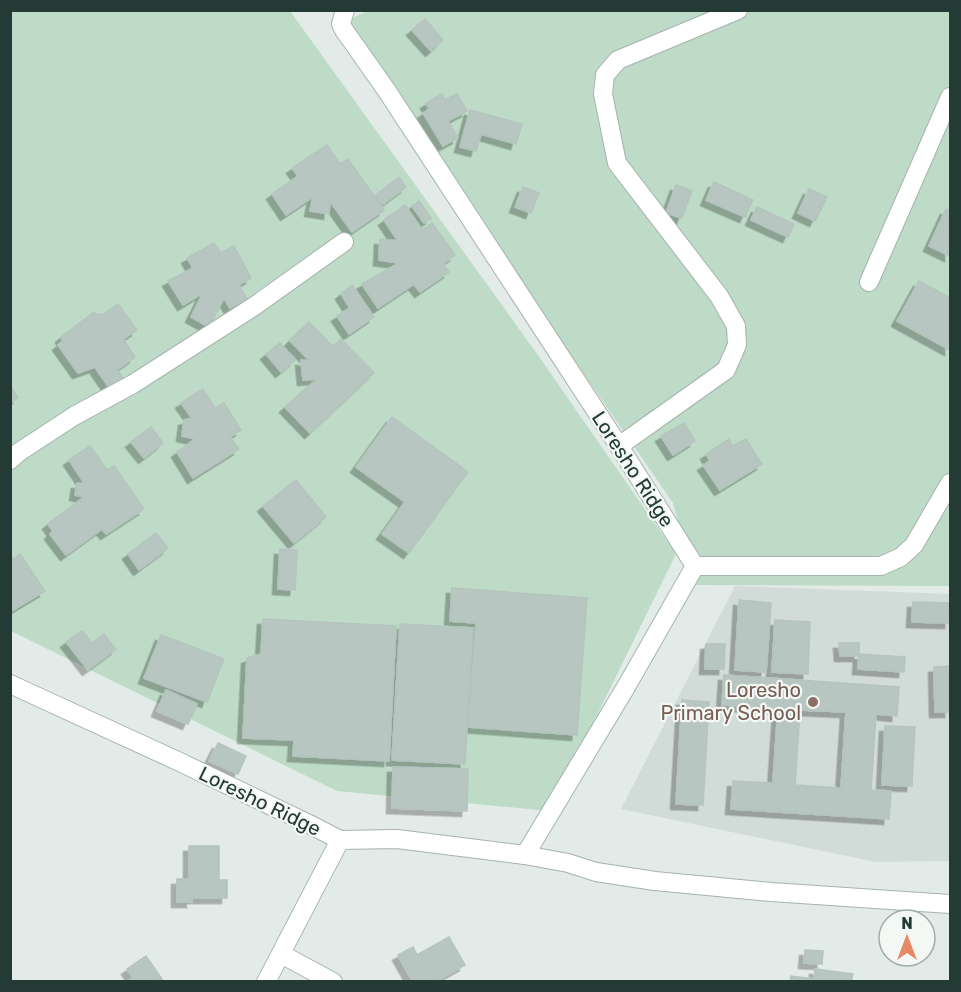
<svg xmlns="http://www.w3.org/2000/svg" width="961" height="992" font-family="Rubik,sans-serif">
<defs>
<filter id="shadow"><feDropShadow dx="-5.5" dy="5.5" stdDeviation="0" flood-color="#0004"/></filter>
</defs>
<rect width="100%" height="100%" fill="#e2ebe8"/>
<path fill="#d1dbd7" d="M735,586L950,594V861L876,862L621,809Z"/>
<g fill="#bddbc6">
<path d="M369,10L950,11V586L696,585L673,503L342,23Z"/>
<path d="M11,11H290L540,358L676,554L550,811L337,791L11,631Z"/>
</g>
<g fill="#b8c6c1" stroke="#b5c4bf" stroke-width="1.5" fill-rule="evenodd" filter="url(#shadow)">
<path d="M425,19L443,40L431,51L412,30Z"/>
<path d="M442,94L445,100L457,94L467,111L448,121L458,138L443,146L423,113L429,109L426,103Z"/>
<path d="M470,110L522,124L516,144L481,134L476,151L460,147Z"/>
<path d="M327,145L340,164L348,159L384,210L352,232L330,201L329,214L310,211L313,197L286,215L272,194L298,176L292,168Z"/>
<path d="M399,177L406,187L382,205L375,196Z"/>
<path d="M714,182L753,200L745,217L706,200Z"/>
<path d="M676,185L692,191L682,218L666,213Z"/>
<path d="M523,187L539,193L531,213L515,207Z"/>
<path d="M809,189L827,197L815,221L798,213Z"/>
<path d="M419,201L431,218L424,223L412,206Z"/>
<path d="M405,205L422,230L432,223L455,255L443,264L449,272L420,292L414,284L378,308L362,284L399,263L379,260L380,239L398,241L384,220Z"/>
<path d="M757,207L794,224L788,237L751,220Z"/>
<path d="M946,209L950,211V256L929,246Z"/>
<path d="M214,243L221,253L234,246L251,278L239,285L247,299L230,308L224,298L209,327L191,317L203,293L183,305L168,281L193,268L187,258Z"/>
<path d="M919,281L950,298V350L897,321Z"/>
<path d="M352,285L374,317L349,334L337,316L350,308L341,294Z"/>
<path d="M118,304L137,330L123,339L135,357L117,370L124,379L110,389L95,367L78,373L58,345L63,341L61,337L93,313L102,315Z"/>
<path d="M309,322L333,347L341,339L374,373L310,433L285,407L317,379L303,380L301,360L310,361L290,341Z"/>
<path d="M280,343L295,360L281,372L266,354Z"/>
<path d="M10,385L18,398L10,402Z"/>
<path d="M203,389L215,408L224,403L241,430L230,437L239,449L193,478L177,452L195,439L182,436L184,420L192,418L181,403Z"/>
<path d="M392,417L468,472L409,553L382,534L405,502L356,467Z"/>
<path d="M684,423L695,441L673,455L661,436Z"/>
<path d="M151,427L163,443L144,458L131,442Z"/>
<path d="M729,439L733,446L746,439L762,464L720,490L703,465L710,461L706,454Z"/>
<path d="M90,446L107,470L114,466L144,509L106,534L102,529L66,555L50,534L53,531L48,524L84,497L75,495L77,483L85,484L69,460Z"/>
<path d="M296,480L326,517L294,543L263,506Z"/>
<path d="M156,533L168,548L139,570L128,554Z"/>
<path d="M280,549L297,550L295,590L278,589Z"/>
<path d="M10,554L14,559L20,554L45,591L10,612Z"/>
<path d="M452,588L587,598L577,735L468,727L476,623L450,621Z"/>
<path d="M739,600L771,603L766,672L735,670Z"/>
<path d="M913,602L950,603V623L912,622Z"/>
<path d="M263,619L396,626L389,761L293,756L294,740L243,738L247,658L261,654Z"/>
<path d="M775,620L810,622L808,674L772,672Z"/>
<path d="M400,624L473,628L465,764L392,760Z"/>
<path d="M82,631L92,643L104,634L116,649L88,670L66,642Z"/>
<path d="M161,635L224,659L207,702L144,678Z"/>
<path d="M839,643H859V656H840Z"/>
<path d="M706,644H725L724,669H705Z"/>
<path d="M859,654L905,657L904,672L858,669Z"/>
<path d="M950,666V712H935L934,667Z"/>
<path d="M724,675L899,687L897,716L876,714L871,790L891,791L889,819L731,809L733,781L773,783L778,708L722,705ZM800,710L846,712L841,788L795,785Z"/>
<path d="M166,690L197,704L188,724L157,711Z"/>
<path d="M682,700L709,702L703,805L676,804Z"/>
<path d="M885,726L915,727L912,786L882,785Z"/>
<path d="M218,743L246,756L238,774L209,761Z"/>
<path d="M393,767L468,769L467,811L392,808Z"/>
<path d="M189,846H219V880H227V898H191L192,902H177V879H189Z"/>
<path d="M449,937L465,965L435,982H413L398,955L413,947L417,955Z"/>
<path d="M805,950L823,951L822,964L804,963Z"/>
<path d="M146,956L164,982H127L133,978L127,969Z"/>
<path d="M815,969L853,974L851,982H790L791,976L814,979Z"/>
</g>
<g fill="none" stroke-linecap="round" stroke-linejoin="round">
<g stroke="#a5b3af" stroke-width="20">
<g id="minor">
<path d="M345,10L341,24L344,30L387,91L619,446L695,566L626,687L525,855"/>
<path d="M869,282L950,97"/>
<path d="M619,446L726,370L737,345L736,326L719,296L617,163L603,94L605,75L618,60L738,10"/>
<path d="M10,460L19,452L74,416L133,384L256,305L344,242"/>
<path d="M695,566H881L901,557L914,545L950,483"/>
<path d="M281,954L333,982"/>
<path d="M266,982L340,840"/>
</g>
</g>
<g stroke="#a5b3af" stroke-width="20">
<path id="tertiary" d="M10,684L182,763L309,824L340,840L397,839L525,855L568,863L596,872L655,881L771,892L950,904"/>
</g>
<use href="#minor" stroke="#fff" stroke-width="18"/>
<use href="#tertiary" stroke="#fff" stroke-width="18"/>
</g>
<circle fill="#8d6e63" stroke="#f3f8f5" stroke-width="2" cx="813" cy="702" r="6"/>
<g text-anchor="middle" stroke-width="4.5" stroke-linejoin="round" paint-order="stroke">
<g font-size="20" fill="#243b35" stroke="#f3f8f5">
<text transform="translate(633 469) rotate(57)" y="7">Loresho Ridge</text>
<text transform="translate(260 801) rotate(26)" y="7">Loresho Ridge</text>
</g>
<g font-size="20" fill="#785e54" stroke="#f3f8f5" text-anchor="end">
<text x="801" y="697">Loresho<tspan x="801" dy="23">Primary School</tspan></text>
</g>
</g>
<rect width="961" height="992" fill="none" stroke="#243b35" stroke-width="24"/>
<g transform="translate(907 938)"><circle r="28" fill="#f3f8f5" stroke="#a0aca8" stroke-width="1.5"/>
<path d="M0-4.5L10 22L0 15L-10 22Z" fill="#e78965"/>
<text y="-9" font-size="16" font-weight="bold" text-anchor="middle" fill="#243b35">N</text>
</g>
</svg>
